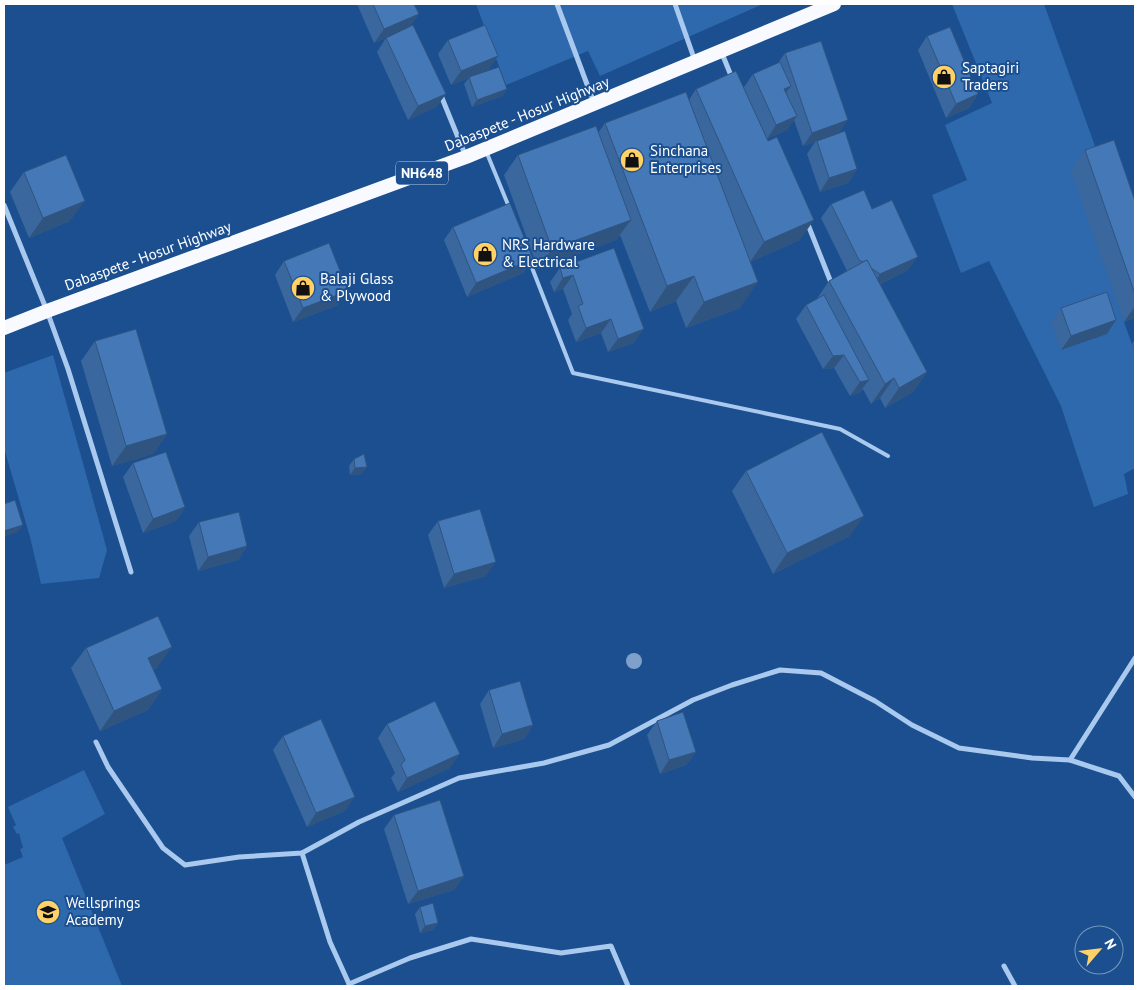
<svg xmlns="http://www.w3.org/2000/svg" width="1139" height="990" font-family="'PT Sans',sans-serif">
<rect width="100%" height="100%" fill="#1b4f8f"/>
<g fill="#2e69ad">
<path d="M476,4H763L600,76L588,51L506,85Z"/>
<path d="M952,4H1044L1100,160L1124,322L1135,353V468L1124,474L1128,494L1094,507L1061,406L989,261L961,273L932,195L967,180L945,125L992,103Z"/>
<path d="M53,355L107,550L99,578L41,584L30,537L4,448V373Z"/>
<path d="M84,770L105,814L62,838L122,986H4V865L23,857L20,849L23,848L19,833L17,834L13,827L16,825L8,807Z"/>
</g>
<g fill="none" stroke-linecap="round" stroke-linejoin="round">
<g stroke="#a9c9ee" stroke-width="4">
<path d="M486,151L509,207"/>
<path d="M529,260L573,373L840,429L888,456"/>
</g>
<g stroke="#a9c9ee" stroke-width="5">
<path d="M557,4L594,103"/>
<path d="M675,4L695,61"/>
<path d="M721,51L732,78"/>
<path d="M440,93L466,157"/>
<path d="M4,205L47,311L68,369L131,572"/>
<path d="M807,222L830,280"/>
<path d="M96,742L108,767L163,848L185,865L239,857L302,853L359,822L459,778L544,763L609,745L693,700L732,685L780,670L821,673L875,701L912,725L959,748L1032,758L1070,760L1119,776L1135,797"/>
<path d="M1070,760L1135,658"/>
<path d="M302,853L330,942L350,986"/>
<path d="M1004,966L1015,986"/>
<path d="M349,984L410,958L471,939L561,953L611,946L628,986"/>
</g>
<path stroke="#f8faff" stroke-width="14" d="M4,328L47,311L466,157L834,4"/>
</g>
<circle fill="#7ea0ca" cx="634" cy="661" r="8"/>
<g fill="#3a679d">
<path d="M357,4H414L419,14L409,27L446,94L436,107L408,120L377,52L386,38L395,34L374,43Z"/>
<path d="M927,36L978,94L969,108L946,118L918,50Z"/>
<path d="M448,40L498,56L488,70L472,76L507,89L502,96L472,107L464,84L469,78L451,85L438,54Z"/>
<path d="M785,53L839,133L857,169L848,183L820,192L807,154L815,142L803,146L794,120L787,130L767,139L800,240L750,262L740,308L686,328L676,301L650,312L620,235L616,240L538,269L504,175L518,155L598,133L605,123L689,100L696,89L744,87L753,74L778,63Z"/>
<path d="M1085,150L1135,201V318L1124,322L1071,171Z"/>
<path d="M24,172L70,221L29,238L10,192Z"/>
<path d="M831,204L872,209L908,270L880,284L927,372L913,392L885,408L880,398L871,404L863,389L859,393L850,396L834,368L823,369L796,319L806,305L816,300L829,281L847,271L821,218Z"/>
<path d="M453,227L533,259L523,273L467,297L444,240Z"/>
<path d="M614,248L634,343L608,352L601,333L576,342L568,320L572,314L563,289L554,292L550,282L560,268Z"/>
<path d="M284,261L338,305L293,322L275,275Z"/>
<path d="M1061,308L1116,320L1107,334L1061,350L1051,322Z"/>
<path d="M1135,339V353L1132,344Z"/>
<path d="M95,341L167,434L153,454L112,466L81,361Z"/>
<path d="M354,459L362,474L350,475L349,466Z"/>
<path d="M133,463L185,507L176,521L143,533L123,477Z"/>
<path d="M746,471L850,536L773,574L732,491Z"/>
<path d="M438,521L486,576L444,588L428,535Z"/>
<path d="M199,522L247,546L238,560L198,571L189,536Z"/>
<path d="M86,648L158,667L153,670L162,689L148,710L100,731L71,668Z"/>
<path d="M489,690L533,725L524,739L493,748L480,704Z"/>
<path d="M657,721L696,752L686,765L660,774L647,735Z"/>
<path d="M387,724L450,768L398,792L391,778L395,773L378,738Z"/>
<path d="M283,736L345,811L307,827L273,750Z"/>
<path d="M394,815L464,876L454,890L408,904L384,829Z"/>
<path d="M420,907L438,923L433,930L420,933L415,914Z"/>
</g>
<g fill="#305480">
<path d="M419,14L409,28L374,43L384,29Z"/>
<path d="M498,56L488,70L451,85L461,71Z"/>
<path d="M791,86L781,100L784,89Z"/>
<path d="M507,89L502,96L472,107L477,100Z"/>
<path d="M446,94L436,107L408,120L418,106Z"/>
<path d="M978,94L969,108L946,118L956,104Z"/>
<path d="M797,116L787,130L767,139L776,125Z"/>
<path d="M848,120L838,134L817,141L815,142L803,146L812,133Z"/>
<path d="M857,169L848,183L820,192L829,178Z"/>
<path d="M85,201L70,221L29,238L43,218Z"/>
<path d="M631,220L616,240L538,269L552,249Z"/>
<path d="M814,220L800,240L750,262L764,242Z"/>
<path d="M918,257L908,270L871,288L880,274Z"/>
<path d="M533,259L523,273L467,297L476,283Z"/>
<path d="M573,275L563,289L554,292L563,278Z"/>
<path d="M694,276L676,301L650,312L667,286Z"/>
<path d="M758,282L740,308L686,328L704,302Z"/>
<path d="M348,291L338,305L293,322L303,308Z"/>
<path d="M1135,306V318L1124,322Z"/>
<path d="M611,319L601,333L576,342L586,328Z"/>
<path d="M1116,320L1107,334L1061,350L1071,336Z"/>
<path d="M644,329L634,343L608,352L618,339Z"/>
<path d="M844,355L834,368L823,369L833,356Z"/>
<path d="M927,372L913,392L885,408L899,388Z"/>
<path d="M894,378L880,398L871,404L885,384Z"/>
<path d="M869,380L859,393L850,396L860,382Z"/>
<path d="M167,434L153,454L112,466L126,446Z"/>
<path d="M367,467L362,474L350,475L355,468Z"/>
<path d="M185,507L176,521L143,533L153,519Z"/>
<path d="M864,516L850,536L773,574L787,553Z"/>
<path d="M23,525L18,532L4,537V531Z"/>
<path d="M247,546L238,560L198,571L208,557Z"/>
<path d="M496,562L486,576L444,588L454,574Z"/>
<path d="M172,647L158,667L134,678L148,658Z"/>
<path d="M162,689L148,710L100,731L114,711Z"/>
<path d="M533,725L524,739L493,748L502,734Z"/>
<path d="M696,752L686,765L660,774L669,760Z"/>
<path d="M460,754L450,768L398,792L407,778Z"/>
<path d="M355,797L345,811L307,827L316,813Z"/>
<path d="M464,876L454,890L408,904L418,891Z"/>
<path d="M438,923L433,930L420,933L425,926Z"/>
</g>
<g fill="#4478b7" stroke="#305480">
<path d="M373,4H414L419,14L384,29Z"/>
<path d="M413,25L446,94L418,106L386,38Z"/>
<path d="M485,25L498,56L461,71L448,40Z"/>
<path d="M950,27L978,94L956,104L927,36Z"/>
<path d="M821,41L848,120L812,133L785,53Z"/>
<path d="M780,62L791,86L784,89L797,116L776,125L753,74Z"/>
<path d="M499,67L507,89L477,100L469,77Z"/>
<path d="M736,71L768,141L777,137L814,220L764,242L696,89Z"/>
<path d="M686,92L758,282L704,302L694,276L667,286L605,123Z"/>
<path d="M596,126L631,220L552,249L518,155Z"/>
<path d="M845,131L857,169L829,178L817,141Z"/>
<path d="M1114,140L1135,201V294L1085,150Z"/>
<path d="M66,155L85,201L43,218L24,172Z"/>
<path d="M864,190L872,209L892,200L918,257L880,274L871,268L867,260L863,262L859,260L831,204Z"/>
<path d="M510,203L533,259L476,283L453,227Z"/>
<path d="M329,243L348,291L303,308L284,261Z"/>
<path d="M614,248L644,329L618,339L611,319L586,328L578,306L583,304L573,275L563,278L560,268Z"/>
<path d="M867,260L927,372L899,388L894,378L885,384L829,281Z"/>
<path d="M1107,292L1116,320L1071,336L1061,308Z"/>
<path d="M824,295L869,380L860,382L844,355L833,356L806,305Z"/>
<path d="M136,329L167,434L126,446L95,341Z"/>
<path d="M822,432L864,516L787,553L746,471Z"/>
<path d="M166,452L185,507L153,519L133,463Z"/>
<path d="M364,454L367,467L355,468L354,459Z"/>
<path d="M15,500L23,525L4,531V504Z"/>
<path d="M480,509L496,562L454,574L438,521Z"/>
<path d="M239,512L247,546L208,557L199,522Z"/>
<path d="M158,616L172,647L148,658L162,689L114,711L86,648Z"/>
<path d="M520,681L533,725L502,734L489,690Z"/>
<path d="M435,701L460,754L407,778L401,765L405,760L387,724Z"/>
<path d="M683,712L696,752L669,760L657,721Z"/>
<path d="M321,719L355,797L316,813L283,736Z"/>
<path d="M440,800L464,876L418,891L394,815Z"/>
<path d="M433,903L438,923L425,926L420,907Z"/>
</g>
<defs>
<g id="shop-disc" transform="scale(1.25)"><circle r="9.5" fill="#ffd166" stroke="#1b4f8f"/><path d="M-5-2.5h2.3a2.7 3.5 0 0 1 5.4 0H5L5.5 6h-11ZM-1.5-2.5h3a1.5 2.3 0 0 0-3 0Z" fill="#111"/></g>
<g id="school-disc" transform="scale(1.25)"><circle r="9.5" fill="#ffd166" stroke="#1b4f8f"/><path d="M0-5L7-2L0 1L-7-2ZM-4 1L0 2.5L4 1V4Q0 6-4 4Z" fill="#111"/></g>
</defs>
<g fill-rule="evenodd">
<use href="#shop-disc" x="944" y="77"/>
<use href="#shop-disc" x="632" y="160"/>
<use href="#shop-disc" x="485" y="254"/>
<use href="#shop-disc" x="303" y="288"/>
<use href="#school-disc" x="48" y="912"/>
</g>
<g text-anchor="middle" stroke-width="4" stroke-linejoin="round" paint-order="stroke">
<rect fill="#1b4f8f" stroke="#bbcadd" stroke-width="1" x="396" y="161.5" width="52" height="23" rx="4"/>
<g font-size="14" font-weight="bold" fill="#fff">
<text x="422" y="178">NH648</text>
</g>
<g font-size="15" fill="#fff" stroke="#1b4f8f" text-anchor="start">
<text x="962" y="73">Saptagiri<tspan x="962" dy="17">Traders</tspan></text>
<text x="650" y="156">Sinchana<tspan x="650" dy="17">Enterprises</tspan></text>
<text x="502" y="250">NRS Hardware<tspan x="502" dy="17">&amp; Electrical</tspan></text>
<text x="320" y="284">Balaji Glass<tspan x="320" dy="17">&amp; Plywood</tspan></text>
<text x="66" y="908">Wellsprings<tspan x="66" dy="17">Academy</tspan></text>
</g>
<g font-size="15" fill="#fff" stroke="#1b4f8f">
<text transform="translate(527 114) rotate(-22)" y="5">Dabaspete - Hosur Highway</text>
<text transform="translate(148 256) rotate(-20)" y="5">Dabaspete - Hosur Highway</text>
</g>
</g>
<rect width="1139" height="990" fill="none" stroke="#ffffff" stroke-width="10"/>
<g transform="translate(1099 950) rotate(62)"><circle r="24" fill="#1b4f8f" stroke="#7695bc"/>
<path d="M0-4L9 19L0 12L-9 19Z" fill="#ffd166"/>
<text y="-8" font-size="14" font-weight="bold" text-anchor="middle" fill="#ffffff">N</text>
</g>
</svg>
